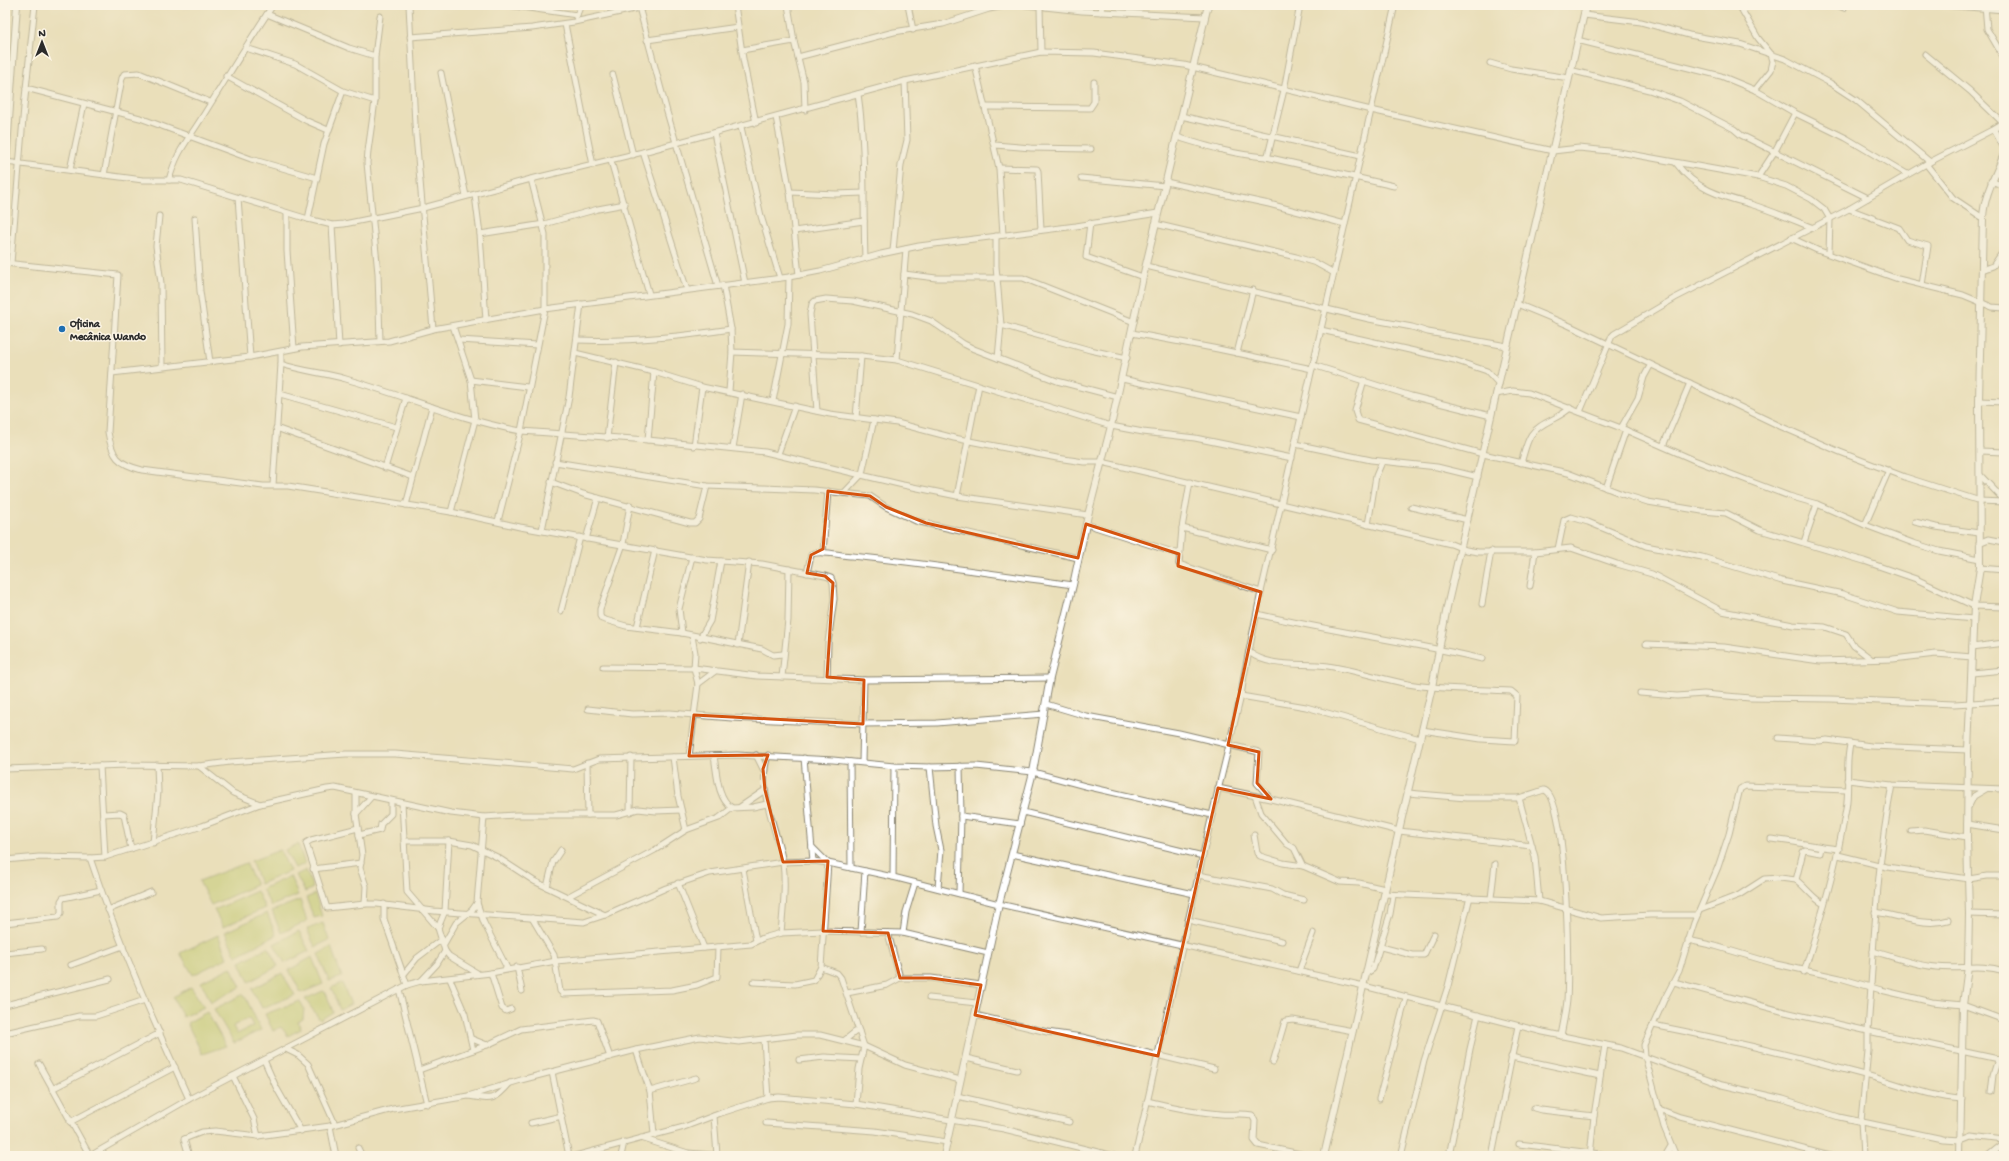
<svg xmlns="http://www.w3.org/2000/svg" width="2009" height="1161" font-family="'Gochi Hand',sans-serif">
<rect width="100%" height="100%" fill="#fcf5e5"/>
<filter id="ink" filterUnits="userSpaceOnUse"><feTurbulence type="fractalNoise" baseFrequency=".025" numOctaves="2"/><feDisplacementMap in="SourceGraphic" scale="8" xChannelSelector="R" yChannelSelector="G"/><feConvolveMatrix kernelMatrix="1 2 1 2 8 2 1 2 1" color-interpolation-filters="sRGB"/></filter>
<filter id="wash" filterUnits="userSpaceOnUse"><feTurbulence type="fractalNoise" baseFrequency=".012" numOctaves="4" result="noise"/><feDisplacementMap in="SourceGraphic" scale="16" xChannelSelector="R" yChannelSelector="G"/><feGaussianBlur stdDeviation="0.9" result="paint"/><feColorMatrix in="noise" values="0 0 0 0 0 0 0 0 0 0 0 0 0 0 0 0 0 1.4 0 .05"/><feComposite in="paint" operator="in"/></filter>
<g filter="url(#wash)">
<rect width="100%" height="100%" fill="#eadfba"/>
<g fill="#bcc86a" stroke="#747a4a" fill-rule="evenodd">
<path d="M298,844L305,864L295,868L285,850Z"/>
<path d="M280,850L290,871L260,884L251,861Z"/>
<path d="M246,863L256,885L211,905L199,881Z"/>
<path d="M306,870L313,888L305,892L296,875Z"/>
<path d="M290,876L298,895L271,906L262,889Z"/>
<path d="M257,891L265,908L223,927L214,910Z"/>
<path d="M315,894L322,916L314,918L306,898Z"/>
<path d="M300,900L307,921L281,933L272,911Z"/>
<path d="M267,913L276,935L236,956L225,932Z"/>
<path d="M323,923L329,940L315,947L307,929Z"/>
<path d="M299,931L309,951L285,963L274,944Z"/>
<path d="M218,935L227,958L193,975L180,953Z"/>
<path d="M268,947L278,966L249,982L240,962Z"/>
<path d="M331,947L342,977L329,981L318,954Z"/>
<path d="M312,957L323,984L301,993L289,970Z"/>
<path d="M231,967L241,987L211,1002L201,982Z"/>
<path d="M282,973L295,995L262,1008L252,989Z"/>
<path d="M342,983L351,1004L340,1010L331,988Z"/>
<path d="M191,987L204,1007L183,1017L173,997Z"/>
<path d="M323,991L326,993L333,1012L320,1020L305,999Z"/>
<path d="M244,994L261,1030L234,1043L214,1009ZM249,1018L253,1026L237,1034L233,1026Z"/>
<path d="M300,1001L304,1008L303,1019L298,1022L301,1029L288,1036L281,1027L273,1031L265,1014Z"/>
<path d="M207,1012L226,1046L202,1054L187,1023Z"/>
</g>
</g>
<g filter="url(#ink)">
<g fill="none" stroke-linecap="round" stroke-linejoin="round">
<g stroke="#8a8572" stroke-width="7">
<g id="minor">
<path d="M409,5L415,124L433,329"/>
<path d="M508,5L577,15"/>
<path d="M735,5L743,59L756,123"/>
<path d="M788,5L794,41L804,82L805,110"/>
<path d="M908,5L913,30"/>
<path d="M1026,5L1082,11L1205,17"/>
<path d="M1739,5L1758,38L1771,54L1773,61L1771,70L1755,90"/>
<path d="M1837,5L1844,8"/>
<path d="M1943,5L2004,10"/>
<path d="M1985,5L1987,29L2004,58"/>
<path d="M639,7L667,112L718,286"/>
<path d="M1040,7L1041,52"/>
<path d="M1101,12L1102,5"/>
<path d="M267,14L349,48L375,56"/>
<path d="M1584,15L1641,22L1689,35L1740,44L1785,59L1830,83L1856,100L1930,162"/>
<path d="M380,16L375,56V101L368,151L367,163L378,273L380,341"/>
<path d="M576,17L581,5"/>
<path d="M565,24L593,165"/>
<path d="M410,37L532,28L574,22L653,5"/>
<path d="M647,40L738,27"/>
<path d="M1577,40L1721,76L1755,90L1795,113L1846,138L1907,174"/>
<path d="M246,48L295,64L343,91L324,144L308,219"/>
<path d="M742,50L794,41"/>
<path d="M1925,54L1970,91L2003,123"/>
<path d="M798,57L894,32L943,24L989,9L1010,5"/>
<path d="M1490,63L1511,69L1569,78"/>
<path d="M975,65L999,168L1003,235"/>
<path d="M1570,70L1649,90L1680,101L1734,129L1741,135L1868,198"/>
<path d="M441,73L466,196"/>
<path d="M613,75L633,155"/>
<path d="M226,76L307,121L328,130"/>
<path d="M26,88L140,118L251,159L317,178"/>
<path d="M343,91L375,101"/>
<path d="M858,94C866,149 863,203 865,258"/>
<path d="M984,107L1090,108L1094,102V82"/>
<path d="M1181,116L1361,156"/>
<path d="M776,117L790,192L799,275"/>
<path d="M741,127L761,216L780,278"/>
<path d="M714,133L745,283"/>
<path d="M1177,137C1206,146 1235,155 1266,157L1268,155L1284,90L1300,5"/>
<path d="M995,145L1031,148L1091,149"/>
<path d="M643,152L687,290"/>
<path d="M1266,157L1394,186"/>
<path d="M611,161L649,294"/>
<path d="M6,162L143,180H181L308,219L332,225L344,224L423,208L531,179L643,152L905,81L1041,52L1094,53L1184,65L1371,110L1553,151L1579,148L1619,152L1758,177L1786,186L1811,199L1824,209L1830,219L1829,253"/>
<path d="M1676,163C1695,189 1720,196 1750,204C1770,210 1791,219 1811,227"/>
<path d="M1926,164L1953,198L1983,218"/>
<path d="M999,168L1037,169L1038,171L1041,230"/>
<path d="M70,170L84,104"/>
<path d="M104,175L122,78L124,74L139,73L210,102"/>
<path d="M1758,177L1775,151L1795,113"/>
<path d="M1081,178L1165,186"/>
<path d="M169,180C177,151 186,143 201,119C225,81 248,42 273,5"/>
<path d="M1991,181L2004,186"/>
<path d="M1166,182L1269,204L1345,224"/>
<path d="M790,192L836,194L864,193"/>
<path d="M475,195L480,234L544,224L598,209L625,204"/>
<path d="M238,198L250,357"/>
<path d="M1849,209L1899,228L1907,240L1928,246L1922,285"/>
<path d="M287,213V251L294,348"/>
<path d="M159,216L156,246L161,283L162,367"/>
<path d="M195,218L200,291L210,362"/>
<path d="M1090,223L1086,257L1143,277"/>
<path d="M1155,224L1296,257L1316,263L1334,273"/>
<path d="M332,225L339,345"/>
<path d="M794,231L864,221"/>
<path d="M480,234L486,320"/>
<path d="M996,236V266L1001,325L998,358"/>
<path d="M1791,238L1817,250L1898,279L1963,295L1992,307L2004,308"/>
<path d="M893,251L901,165L907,140L905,81"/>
<path d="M5,263L118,275L108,432C112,457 118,464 142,470L263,486H288L451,512L520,527L707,560L762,564L825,576L831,578L833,583L834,599L828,642L827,677"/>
<path d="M11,263L24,107L35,5"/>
<path d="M1146,266L1369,319L1412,327L1428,332L1507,346"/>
<path d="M1982,270L1993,266L2004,250"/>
<path d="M904,274L936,278H1023L1134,322"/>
<path d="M723,285L731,329L732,352L861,356L897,360L906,249"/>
<path d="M1517,304L1568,325L1782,427L1840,452L1905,477L1980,501L2004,502"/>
<path d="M1001,325L1090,350L1127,358"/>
<path d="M1321,330L1454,360L1487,371L1499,384"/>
<path d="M1132,333L1218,349L1312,369"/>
<path d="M459,340L537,345"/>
<path d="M577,340C629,342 679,337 731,329"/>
<path d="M281,352V364C302,371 325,373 346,379C405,396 461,420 521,431L648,440L765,452L903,485L957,496L1088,515"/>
<path d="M575,353L654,372L702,387L830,414L897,423L954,438L1057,458L1084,462H1102L1451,544L1466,550L1478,552H1535L1571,548L1617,564L1652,574L1722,611L1793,625L1825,627L1846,634L1854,646L1870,658"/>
<path d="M1237,353L1253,290"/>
<path d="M897,360L1111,426L1143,432L1195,438L1292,458"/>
<path d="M1313,365L1411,396L1491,416"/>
<path d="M112,373L250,357L302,347L389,341L433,329L545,309L789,277L820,271L881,254L919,246L1076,226L1158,213"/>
<path d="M1122,379L1301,417"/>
<path d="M471,380L528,387"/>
<path d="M1364,380L1355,411L1358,420L1483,454L1568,473L1625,495L1648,502L1702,511L1726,513L1760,530L1864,561L1916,579L1974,606L2004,607"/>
<path d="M729,391L732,352"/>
<path d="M280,394L396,427"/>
<path d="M1496,394L1513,391L1529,393L1621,428L1694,460L1789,496L1817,504L1865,525L1913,543L1939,551L1980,559"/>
<path d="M773,401L788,324L789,277"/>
<path d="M1979,401L2004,402"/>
<path d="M817,411L810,314L812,304L815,301L826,299L853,301L912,314L931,321L964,344L974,349L1057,381L1118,397"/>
<path d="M1580,412L1612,336L1614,334L1675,298L1849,209L1926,164L1994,129"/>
<path d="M856,418L861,356"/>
<path d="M276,428L413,477"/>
<path d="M1621,428L1638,398L1644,377L1650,366"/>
<path d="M607,438L616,362"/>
<path d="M648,440L654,372"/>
<path d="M1295,444L1371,460L1437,467L1478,477"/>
<path d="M694,446L702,387"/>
<path d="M1663,446L1690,383"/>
<path d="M733,448L742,394"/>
<path d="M1980,451L2004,452"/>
<path d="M778,454L795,406"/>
<path d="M555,462L707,486L814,490L870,496L886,507L916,521L1078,558"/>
<path d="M1521,463C1524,454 1526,443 1531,435C1540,422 1559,419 1570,408"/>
<path d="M385,468L406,398"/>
<path d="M1980,475L2004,500"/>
<path d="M551,482L583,494L690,523H695L699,519L707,486"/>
<path d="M1190,482L1182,528L1179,564L1261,592"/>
<path d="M273,485L281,364"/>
<path d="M1606,488L1626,430"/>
<path d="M844,493L862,474L874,420"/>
<path d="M957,496L979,385"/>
<path d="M406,505L432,407"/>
<path d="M630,505L623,544L600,609V616L602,619L626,626L682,633L762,649L773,655L783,654"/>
<path d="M1411,507L1468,520"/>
<path d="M451,512L475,420L471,380L453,326"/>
<path d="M498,521L521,431L545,309V234L531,179"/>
<path d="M1915,522L1936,527L1979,533"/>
<path d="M1086,524L1179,554"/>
<path d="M1368,525L1376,476L1382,462"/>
<path d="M1865,525L1889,470"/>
<path d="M1182,528L1272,550"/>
<path d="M542,530L569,397L581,304"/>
<path d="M586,539L598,498"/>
<path d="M1804,542L1817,504"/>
<path d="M1979,543L1989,539L2004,542"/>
<path d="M1558,549L1564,520L1571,517L1588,522L1646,546L1702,557L1782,581L1843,594L1898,612L1973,619"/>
<path d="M823,552L828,491"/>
<path d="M1980,568L2004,570"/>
<path d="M807,573L811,555C817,549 842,556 852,556C926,563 1000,575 1073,585"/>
<path d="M1530,586L1535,552"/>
<path d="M1482,604L1491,551"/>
<path d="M561,611L580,537"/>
<path d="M1257,614C1331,632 1408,641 1482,659"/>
<path d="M637,627L655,550"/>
<path d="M682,633L679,609L692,557"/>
<path d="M700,638L710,621L721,561"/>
<path d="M1646,644L1724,647L1820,661L1893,659L1936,654L1972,657"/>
<path d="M738,645L749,562"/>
<path d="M1972,647L2004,643"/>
<path d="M1249,652C1271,669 1303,662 1328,666C1355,670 1381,679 1408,684C1442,690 1477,689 1511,691L1517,696L1515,741L1481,739L1422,730"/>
<path d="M603,667L694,668L757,676L864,680L1050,678"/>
<path d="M1972,673L2004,670"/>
<path d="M782,677L788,620L789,569"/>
<path d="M698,684L714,672"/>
<path d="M1640,693L1677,696L1704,694L1750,698L1831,699L1954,704L2004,701"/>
<path d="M1241,696L1306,707L1420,739"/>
<path d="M1046,704L1086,716L1179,733L1259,752L1257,783L1271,799L1399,831L1532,846"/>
<path d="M588,709L632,714L670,713L732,718L863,724L937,723L1044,714"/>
<path d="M1778,738L1819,741L1827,740L1871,746L1968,750"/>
<path d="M756,755L763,769"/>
<path d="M768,755C756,792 777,827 783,863C786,885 783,910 781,933"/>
<path d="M689,756L698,684L694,668L695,653L692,636"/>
<path d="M714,756C717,773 717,798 732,808"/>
<path d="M673,757L678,796L686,830"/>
<path d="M804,758L813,861"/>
<path d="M850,762L851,868"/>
<path d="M862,762L864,680"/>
<path d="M587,763L588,815"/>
<path d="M100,766L105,857"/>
<path d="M199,766L233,793L260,804"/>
<path d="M2004,766V759"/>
<path d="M930,767L936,826L941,850L938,888"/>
<path d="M5,769L128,765L199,766L230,762L346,754H395L573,769L599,759L737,755L833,760L894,766L930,767L976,766L1033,772L1085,786L1212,815"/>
<path d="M1847,780L1892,785L2004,789"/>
<path d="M1892,785C1876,866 1874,948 1868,1031L1998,1059"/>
<path d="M1218,788L1270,799"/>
<path d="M1408,793L1466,798H1519L1544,790C1568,794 1569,974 1567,1000C1566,1012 1563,1024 1561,1036"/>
<path d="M356,794V814L362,855L360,868L366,886L365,904"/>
<path d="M1255,796L1261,813L1287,844L1294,848L1303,866L1340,882L1359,883L1385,889"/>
<path d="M1519,798L1535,857L1539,901"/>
<path d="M402,803L407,892L438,928L445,951L449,956L477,973"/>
<path d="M1969,806L1974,796L1986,789"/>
<path d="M740,807L765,790"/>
<path d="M630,812L631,757"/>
<path d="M1023,812L1203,856"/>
<path d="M104,814L120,813L124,815L131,849"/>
<path d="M356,814L371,797"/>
<path d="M961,816L1020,824"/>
<path d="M484,817L477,903L484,923L507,968"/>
<path d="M1967,824L2004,830"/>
<path d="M358,828L311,840L306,843L327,908L365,904H377L434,911L584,922L605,915L666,888L710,873L783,862L813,861L828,863L893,877L999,904L1364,986L1543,1032L1621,1048L1722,1085L1783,1099L1839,1117L1943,1139L1961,1140L1971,1136L2004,1140"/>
<path d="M1911,831L1924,830L1967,837"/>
<path d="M359,835L380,830L381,824L391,814V801"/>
<path d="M1254,835L1257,853L1260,856L1283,863L1303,866"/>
<path d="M1771,839C1794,841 1816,847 1839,849"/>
<path d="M404,841H449L472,845L497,857L534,881L605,915"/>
<path d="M153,843L158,792L157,765"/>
<path d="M812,847L828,863L821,967L837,973L841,978L864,1046L859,1069L856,1104"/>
<path d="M1012,854L1194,894"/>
<path d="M1838,855L1887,867L1969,879L1987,876H2004"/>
<path d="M90,858C118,941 153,1020 189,1099"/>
<path d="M5,860L39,857L90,858L105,857L202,826L260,804L327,789L335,788L451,813L484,817L516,815H616L638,809L656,811L681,810"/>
<path d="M313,869L361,863"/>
<path d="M743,869L756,941"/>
<path d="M1198,875L1272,889L1283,895L1304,900"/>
<path d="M893,877L894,766"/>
<path d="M1796,880C1806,887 1813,899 1824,904"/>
<path d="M678,883L704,948"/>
<path d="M547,887L553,862L561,850"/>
<path d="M959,893L961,816L960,766"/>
<path d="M1384,894L1539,901L1601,918L1650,915H1697"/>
<path d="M569,896L655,850L686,830L719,818L732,808L753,807L767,804"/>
<path d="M1491,898L1495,864"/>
<path d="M384,904V919L407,985"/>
<path d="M108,910L151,892"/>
<path d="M1700,910L1739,895L1764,879L1780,878L1796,880L1803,852L1805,850L1820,853L1821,847"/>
<path d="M1875,912C1899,915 1924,928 1948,920"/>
<path d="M1969,914L2004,915"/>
<path d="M532,918L554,955L560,991L563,994L672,990L697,985L717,977L718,947"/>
<path d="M1188,920L1282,941"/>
<path d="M5,923L58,917L61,913V901L63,898L101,890"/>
<path d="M438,928L445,911L449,841"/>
<path d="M861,932L865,871"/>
<path d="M888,933L900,978"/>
<path d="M903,933L906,912L915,883"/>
<path d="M1688,940L1715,946L1776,964L1840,978L1881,990L1932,1002L1963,1005L2004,1020"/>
<path d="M444,944L456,923L472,910L477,903"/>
<path d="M1381,947L1412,955H1424L1434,934"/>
<path d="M1873,951C1893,957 1914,965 1936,967C1960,970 1980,963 2004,971"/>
<path d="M5,953L42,949"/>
<path d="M71,965L123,946"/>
<path d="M517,967L522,991"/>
<path d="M1299,971L1313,933"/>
<path d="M1804,972C1821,918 1837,864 1846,809C1850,788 1845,766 1850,745"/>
<path d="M491,973L502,1008L506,1011L511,1009"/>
<path d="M1367,973L1373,969L1390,914L1393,896"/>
<path d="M404,974L417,958L442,939"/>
<path d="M450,979L465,1014L473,1050"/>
<path d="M421,981L437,964L445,951"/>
<path d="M753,982L795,984L814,980L821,967"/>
<path d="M1674,982L1785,1012L1868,1031V1051L1861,1121L1863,1156"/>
<path d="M399,989L427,1104"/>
<path d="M847,993L887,985L900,978H931L981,985"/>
<path d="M929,998L977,1003"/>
<path d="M5,1005L110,979"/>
<path d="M975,1015L1047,1032L1082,1037L1214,1069"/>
<path d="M1653,1025C1724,1039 1795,1056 1865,1075C1897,1083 1929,1097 1962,1099"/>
<path d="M5,1033L79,1016H96L145,1000"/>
<path d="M472,1039L487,1045"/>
<path d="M764,1040L768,1098"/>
<path d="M845,1040L855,1032L859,1031"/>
<path d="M286,1049L298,1055L308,1064L335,1124"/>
<path d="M636,1050L650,1091L654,1134"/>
<path d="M1511,1057L1600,1076"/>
<path d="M966,1058L1017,1070"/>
<path d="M264,1060L276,1087L301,1131"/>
<path d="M799,1060L824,1057L861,1059"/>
<path d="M1273,1062L1285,1021L1293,1020L1353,1031"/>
<path d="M39,1064L90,1156"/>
<path d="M419,1070L487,1045L521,1029L593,1020L597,1021L610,1057"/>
<path d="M552,1072L569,1156"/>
<path d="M233,1076L254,1119L258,1136"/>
<path d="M52,1089L160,1033"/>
<path d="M650,1091L696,1078"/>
<path d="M1991,1092L1993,1075L1998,1059H2004"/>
<path d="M469,1096C492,1100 495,1101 510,1083"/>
<path d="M957,1096L1069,1122"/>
<path d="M1379,1099L1406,998"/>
<path d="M1147,1101C1171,1107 1196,1112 1221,1114C1232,1115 1241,1113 1252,1115L1255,1121L1254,1140L1258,1145L1310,1156"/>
<path d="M1534,1108L1541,1110L1594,1116"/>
<path d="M1659,1109L1680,1117L1830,1156"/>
<path d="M714,1116L717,1155"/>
<path d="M70,1122L175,1067"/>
<path d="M531,1123L562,1116"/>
<path d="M766,1123L875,1131L947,1142"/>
<path d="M330,1126L336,1156"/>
<path d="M641,1138L688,1153L724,1156"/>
<path d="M1519,1144L1616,1156"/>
<path d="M358,1148L362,1156"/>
<path d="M90,1156L189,1099L407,985L421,981L491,973L556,961L751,944L763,938L781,933L823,931L903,933L988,953"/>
<path d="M189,1156L184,1139L202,1132L215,1131L258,1136L330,1126L393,1109L468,1096L521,1080L636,1050L700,1037L739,1042L797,1035H820L864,1046L905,1065L960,1080"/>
<path d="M575,1156L684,1127L721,1113L768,1098L779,1097L856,1104L1004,1129L1114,1156"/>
<path d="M621,1156L624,1142"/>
<path d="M1135,1156L1212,815L1241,696L1244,676L1261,592L1395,5"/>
<path d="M1401,1156L1424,1061L1448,986L1470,897"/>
<path d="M1449,1156L1470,1049L1478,1015"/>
<path d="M1492,1156L1518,1026"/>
<path d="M1590,1156L1594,1116L1605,1045"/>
<path d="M1665,1156L1671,1146"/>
<path d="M1676,1156L1664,1127L1645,1056L1644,1045L1665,998L1679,971L1694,923L1718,867L1729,834L1740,789L1745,786L1846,790"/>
<path d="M1989,1156L2004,1144"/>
</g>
</g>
<g stroke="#8a8572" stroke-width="8">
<g id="tertiary">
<path d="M2004,123L1994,129L2004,147V153"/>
<path d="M5,178L17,5"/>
<path d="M944,1156L999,904L1033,772L1050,678L1073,585L1088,515L1111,426L1143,277L1208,5"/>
<path d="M1324,1156L1432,687L1447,607L1586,5"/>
<path d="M1960,1156L1963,1005L1968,966L1969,914L1967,837L1968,750L1974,606L1980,568L1979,401L1983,218C1984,194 1996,175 2004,154"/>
</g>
</g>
<use href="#minor" stroke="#fff" stroke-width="5"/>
<use href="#tertiary" stroke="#fff" stroke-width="6"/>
</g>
</g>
<path d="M0 0H2009V1161H0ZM828,491L870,496L886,507L926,523L1078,558L1086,524L1179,554L1178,566L1261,592L1228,745L1259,752L1257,783L1271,799L1218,788L1158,1056L975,1015L981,985L931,978H900L888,933L823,931L828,861L783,862L765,790L763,769L768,755L689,756L694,715L863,724L864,680L827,677L833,583L825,576L807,573L811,555L823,549Z" fill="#eadfba" fill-opacity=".55" fill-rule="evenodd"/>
<path fill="none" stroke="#d5540f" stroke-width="3" stroke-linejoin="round" d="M828,491L870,496L886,507L926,523L1078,558L1086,524L1179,554L1178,566L1261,592L1228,745L1259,752L1257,783L1271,799L1218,788L1158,1056L975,1015L981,985L931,978H900L888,933L823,931L828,861L783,862L765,790L763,769L768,755L689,756L694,715L863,724L864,680L827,677L833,583L825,576L807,573L811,555L823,549Z"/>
<circle fill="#1f6fb2" stroke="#fcf5e5" stroke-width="1.5" cx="62" cy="329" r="4"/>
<g text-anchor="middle" stroke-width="3" stroke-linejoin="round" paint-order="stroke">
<g font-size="11" font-weight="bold" fill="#2b2b2b" stroke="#fcf5e5" text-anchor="start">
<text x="70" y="327">Oficina<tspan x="70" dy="13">Mecânica Wando</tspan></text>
</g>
</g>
<rect width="2009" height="1161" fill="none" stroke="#fcf5e5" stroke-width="20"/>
<g transform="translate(42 42)" stroke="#fcf5e5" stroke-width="3" paint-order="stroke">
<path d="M0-3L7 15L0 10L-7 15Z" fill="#2b2b2b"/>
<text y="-6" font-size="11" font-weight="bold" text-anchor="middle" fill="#2b2b2b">N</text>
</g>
</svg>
